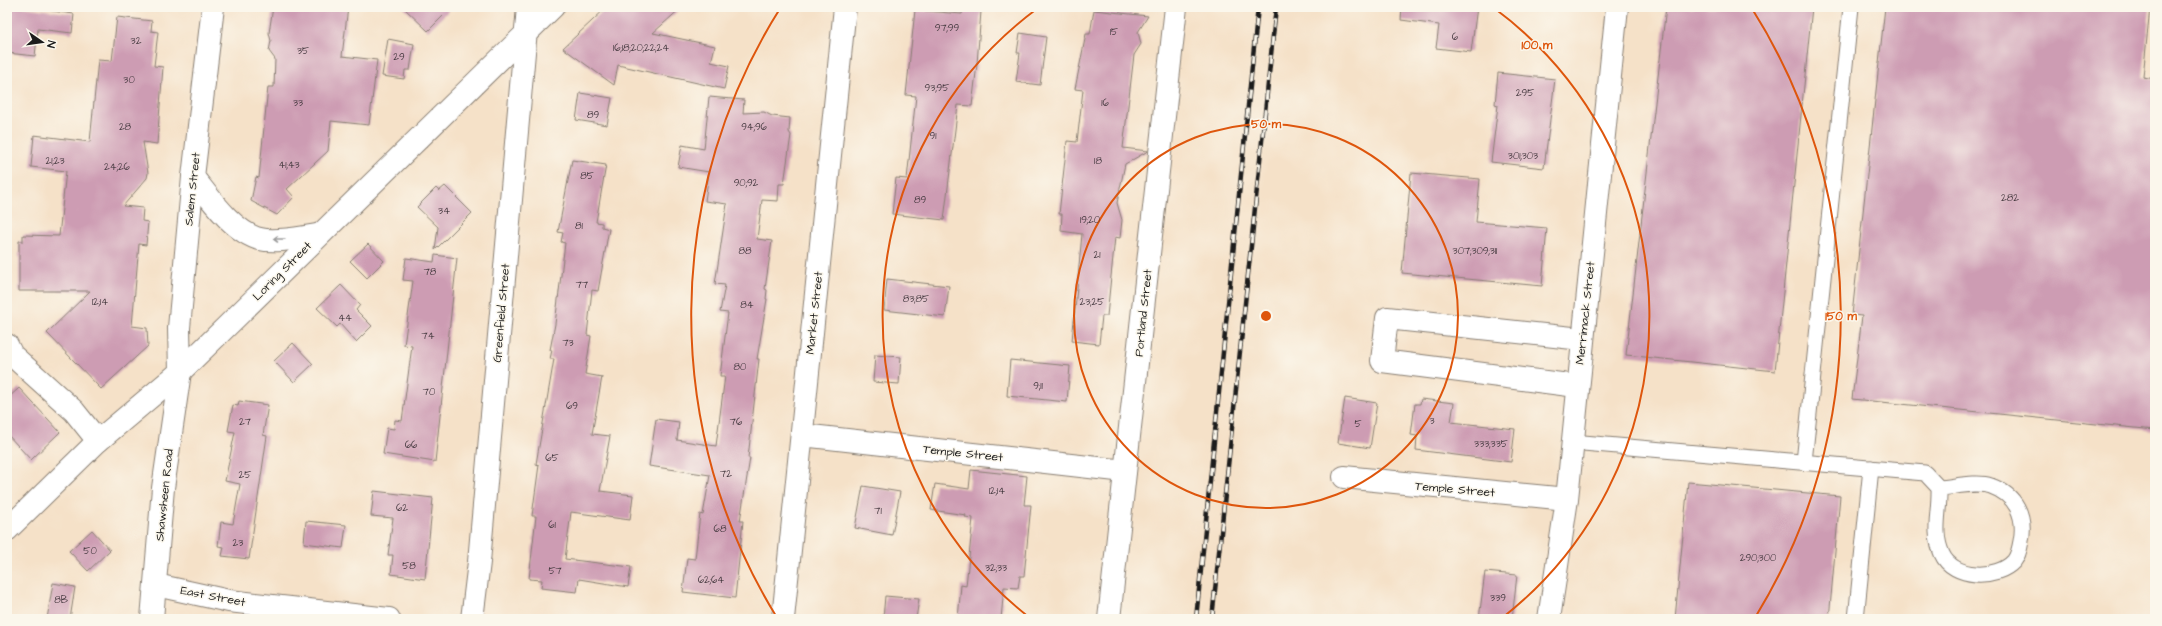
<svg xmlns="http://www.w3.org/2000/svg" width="2162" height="626" font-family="'Architects Daughter',sans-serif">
<rect width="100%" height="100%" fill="#fbf7ec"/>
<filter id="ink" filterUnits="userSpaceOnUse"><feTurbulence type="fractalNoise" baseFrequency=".025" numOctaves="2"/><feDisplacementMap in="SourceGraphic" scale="8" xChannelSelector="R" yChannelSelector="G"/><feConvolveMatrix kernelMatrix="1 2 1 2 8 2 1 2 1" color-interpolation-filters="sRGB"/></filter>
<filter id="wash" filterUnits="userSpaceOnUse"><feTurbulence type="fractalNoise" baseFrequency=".012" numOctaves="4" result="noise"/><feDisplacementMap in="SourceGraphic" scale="16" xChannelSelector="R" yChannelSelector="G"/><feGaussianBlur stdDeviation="0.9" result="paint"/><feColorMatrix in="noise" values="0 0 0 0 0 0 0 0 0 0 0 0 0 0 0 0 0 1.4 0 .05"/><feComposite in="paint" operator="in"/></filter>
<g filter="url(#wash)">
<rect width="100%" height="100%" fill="#f5e1c8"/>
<g id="blocks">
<g fill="#cd9cb3">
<path d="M7,7H24L74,14L72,33L38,29L35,56L7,53Z"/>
<path d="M273,7H348L342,56L377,60L369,125L331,121L328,151L287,189L294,197L277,215L251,201L256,177L259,178L268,87H274L275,59L269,51L271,41L269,33Z"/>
<path d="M403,7H452L428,31Z"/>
<path d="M607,7H682L653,33L715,46L711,62L729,66L724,89L618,65L614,85L563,48Z"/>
<path d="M1402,7H1477L1471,52L1436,48L1439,25L1401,20Z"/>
<path d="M1666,7H1812L1775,371L1626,355Z"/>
<path d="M1885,7H2150L2143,77L2155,79V430L1852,399L1862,316L1852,315Z"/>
<path d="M963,9L981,11L977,64L972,106L958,105L944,220L892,214L896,178L907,179L916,96L906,95L915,10L962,14Z"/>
<path d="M1094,10L1148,16L1138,32L1141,44L1134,55L1123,148L1148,151L1125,164L1117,203L1122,220L1120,238L1115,237L1107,316H1102L1099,344L1072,341L1082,234L1061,231L1062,214H1059L1067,141L1077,142L1083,90L1075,89L1086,34H1090Z"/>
<path d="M117,17L152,21L151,31L158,32L154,66L163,67L157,144L143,142L148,173L147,178L123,206L143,208L142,221L148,222L146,245L139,244L132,326L147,328L148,346L101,389L47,333L90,291H19V241H23V235L59,236L66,171L31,167L34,135L90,142L98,60L112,61Z"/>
<path d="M1020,33L1046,37L1040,85L1016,82L1020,53H1017Z"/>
<path d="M388,39L414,44L410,70H405L404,79L382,76Z"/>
<path d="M1498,73L1555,79L1544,168L1491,162L1498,105L1495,104Z"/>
<path d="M580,93L612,98L607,125L576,120Z"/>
<path d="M709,97L744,100L743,113L764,112L772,116L790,118L789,132L791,135L784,184H779L778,201L762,200L757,239L772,241L765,289L767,290L766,299H767L757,359H759L748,458H750L740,521H743L735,598L683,592L687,558L695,559L700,514L703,515L710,475L649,466L656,419L679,422L677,440L716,446L725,376H720L728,313L720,312L725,285L715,284L727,204L705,201L709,172L678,167L682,145L704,149Z"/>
<path d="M572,160L606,165L596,222L602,223V227L609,229L598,291L592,290L587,335L591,336L585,374L602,377L592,434L610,436L600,491L633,495L630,520L571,512L565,559L631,567L628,587L579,579L577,592L541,588L542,580L529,579L536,516H532L539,465L536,464L554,359H550L552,350H550L555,324L565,243L561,242L563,233L558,232Z"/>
<path d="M1411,173L1480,179L1476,222L1547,228L1542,286L1402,273Z"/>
<path d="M445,186L472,213L435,250L438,227L417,207L436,188L439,191Z"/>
<path d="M368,244L384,261L367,278L350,261Z"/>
<path d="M435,255L457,258L435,462L383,454L387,428L394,429L395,420L402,421L412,346L404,345L413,281L403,280L406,258L434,262Z"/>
<path d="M887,279L949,286L945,317L884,310Z"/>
<path d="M341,285L360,305L356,310L372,326L356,342L340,324L337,327L317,308Z"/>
<path d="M293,343L313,364L294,382L274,361Z"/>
<path d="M875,355L901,357L899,384L873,382Z"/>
<path d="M1010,360L1070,366L1067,402L1007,396Z"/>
<path d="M19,388L60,432L31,460L7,434V399Z"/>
<path d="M1345,398L1377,403L1370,448L1338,443Z"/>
<path d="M1421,399L1454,403L1451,422L1515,429L1511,462L1416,450L1417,436L1411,435L1415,404H1420Z"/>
<path d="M239,401L268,405L263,435L267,436L249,559L222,556L224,547L218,546L221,522L233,524L240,484L225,481L235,432L228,431L233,405L238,406Z"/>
<path d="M971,470L1027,476L1024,505H1031L1024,576H1020L1018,588L1004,587L1001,619H958L961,585L966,586L973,518L965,517L966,515L931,510L935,484L969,489Z"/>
<path d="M1688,482L1840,496L1829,619H1675Z"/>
<path d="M863,486L900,492L892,535L855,528Z"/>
<path d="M374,491L433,498L425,579L391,574L393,555H388L393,518L371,516Z"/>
<path d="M306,521L346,525L343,548L304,543Z"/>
<path d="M92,530L110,550L88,571L69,551Z"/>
<path d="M1485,572L1517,575L1512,619H1479Z"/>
<path d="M53,583L75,587L70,619H47Z"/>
<path d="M885,596L919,599L916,619H883Z"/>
</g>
</g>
</g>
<g filter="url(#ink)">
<use href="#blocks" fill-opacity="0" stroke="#887e72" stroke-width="1"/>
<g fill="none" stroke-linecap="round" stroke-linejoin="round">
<g stroke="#887e72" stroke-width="17">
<g id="lane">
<path d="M1572,442L1925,473L1939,488C1940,512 1932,531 1942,554C1953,579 1997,580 2014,561C2018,556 2020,547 2021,541C2026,516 2016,495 1991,486C1976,481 1955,487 1939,488"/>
<path d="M1804,462L1851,7"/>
<path d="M1856,619L1871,468"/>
</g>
</g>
<g stroke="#887e72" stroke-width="24">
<g id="street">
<path d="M7,345L12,355L74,411L98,441"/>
<path d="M1577,386L1382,361L1387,318L1582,339"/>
<path d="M802,435L1125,471"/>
<path d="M1344,477L1567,499"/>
<path d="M156,585L229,601L389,619"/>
<path d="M152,619L163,488L180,372"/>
<path d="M472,619L479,562L528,7"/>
<path d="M783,619L845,7"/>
<path d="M1109,619L1176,7"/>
</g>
</g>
<g stroke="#887e72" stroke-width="24">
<g id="secondary">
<path d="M193,177C209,197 234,233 260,239C276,243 302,237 318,235"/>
<path d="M180,372L179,328L193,177L213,7"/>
<path d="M7,530L98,441L180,372L553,7"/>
<path d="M1549,619L1567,499L1617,7"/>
</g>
</g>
<use href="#lane" stroke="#fff" stroke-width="15"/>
<use href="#street" stroke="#fff" stroke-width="22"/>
<use href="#secondary" stroke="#fff" stroke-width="22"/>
<g stroke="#1c1c1c" stroke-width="4.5">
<g id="rail">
<path d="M1196,619L1258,7"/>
<path d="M1212,619L1276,7"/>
</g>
</g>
<use href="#rail" stroke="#fbf7ec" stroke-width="3" stroke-dasharray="9" stroke-linecap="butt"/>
</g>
<defs><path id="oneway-shaft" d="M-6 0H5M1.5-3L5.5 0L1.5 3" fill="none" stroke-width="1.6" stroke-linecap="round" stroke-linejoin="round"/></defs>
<use stroke="#999" href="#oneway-shaft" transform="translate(279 239) rotate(180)"/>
</g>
<g fill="none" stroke="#de560d" stroke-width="2">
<circle cx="1266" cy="316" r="192"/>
<path d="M1030 618A383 383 0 0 1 1038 8M1494 8A383 383 0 0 1 1502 618"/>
<path d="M776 616A575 575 0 0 1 781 7M1751 7A575 575 0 0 1 1756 616"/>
</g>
<g text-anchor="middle" stroke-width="3" stroke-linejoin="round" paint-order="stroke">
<g font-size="10" fill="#483c42">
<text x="947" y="31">97;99</text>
<text x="1114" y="35">15</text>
<text x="1455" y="40">6</text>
<text x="136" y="44">32</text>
<text x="641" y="51">16;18;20;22;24</text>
<text x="303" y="54">35</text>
<text x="399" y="60">29</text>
<text x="129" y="83">30</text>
<text x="937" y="91">93;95</text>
<text x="1525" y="96">295</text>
<text x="298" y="106">33</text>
<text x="1105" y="106">16</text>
<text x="593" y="118">89</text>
<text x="125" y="130">28</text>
<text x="754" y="130">94;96</text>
<text x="933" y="139">91</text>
<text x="1523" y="159">301;303</text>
<text x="55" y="164">21;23</text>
<text x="1098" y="164">18</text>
<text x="289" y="168">41;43</text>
<text x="117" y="170">24;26</text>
<text x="587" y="179">85</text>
<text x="746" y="186">90;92</text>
<text x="2010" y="201">282</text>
<text x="920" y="203">89</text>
<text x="444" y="214">34</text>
<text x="1090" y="223">19;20</text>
<text x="579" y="229">81</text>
<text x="745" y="254">88</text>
<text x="1475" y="254">307;309;311</text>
<text x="1097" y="258">21</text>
<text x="430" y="275">78</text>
<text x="582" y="288">77</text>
<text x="916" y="302">83;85</text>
<text x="100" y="305">12;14</text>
<text x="1092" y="305">23;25</text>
<text x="747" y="308">84</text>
<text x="345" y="321">44</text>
<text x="428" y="339">74</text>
<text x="568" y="346">73</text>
<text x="740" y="370">80</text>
<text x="1038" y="389">9;11</text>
<text x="429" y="395">70</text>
<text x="572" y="409">69</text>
<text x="1432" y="424">3</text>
<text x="245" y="425">27</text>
<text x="736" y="425">76</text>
<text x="1358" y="427">5</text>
<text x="1491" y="447">333;335</text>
<text x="411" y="448">66</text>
<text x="552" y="461">65</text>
<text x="726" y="477">72</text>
<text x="245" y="478">25</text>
<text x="997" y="494">12;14</text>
<text x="402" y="511">62</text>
<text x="878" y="514">71</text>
<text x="552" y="528">61</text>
<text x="720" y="532">68</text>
<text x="238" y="546">23</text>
<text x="90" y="554">50</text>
<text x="1758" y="561">290;300</text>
<text x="409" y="569">58</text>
<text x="996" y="571">32;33</text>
<text x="555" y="574">57</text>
<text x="711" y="583">62;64</text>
<text x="1498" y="601">339</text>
<text x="61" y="603">8B</text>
</g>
<g font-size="12" fill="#1c1c1c" stroke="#fbf7ec">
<text transform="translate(192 189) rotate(-84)" y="4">Salem Street</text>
<text transform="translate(282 271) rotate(-45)" y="4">Loring Street</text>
<text transform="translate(501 313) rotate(-85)" y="4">Greenfield Street</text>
<text transform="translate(814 313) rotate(-84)" y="4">Market Street</text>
<text transform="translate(1143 313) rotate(-84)" y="4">Portland Street</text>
<text transform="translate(1585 313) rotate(-84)" y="4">Merrimack Street</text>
<text transform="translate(963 453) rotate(6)" y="4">Temple Street</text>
<text transform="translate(1455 489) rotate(5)" y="4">Temple Street</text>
<text transform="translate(164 495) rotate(-84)" y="4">Shawsheen Road</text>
<text transform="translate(213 596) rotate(11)" y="4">East Street</text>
</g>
</g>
<circle cx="1266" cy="316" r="6" fill="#de560d" stroke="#fbf7ec" stroke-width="2"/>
<g font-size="12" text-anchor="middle" font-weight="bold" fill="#de560d" stroke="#fbf7ec" stroke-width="3" stroke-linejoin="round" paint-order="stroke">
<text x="1537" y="49">100 m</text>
<text x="1266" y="128">50 m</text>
<text x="1841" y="320">150 m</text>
</g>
<rect width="2162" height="626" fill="none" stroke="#fbf7ec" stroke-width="24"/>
<g transform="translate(42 42) rotate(103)" stroke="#fbf7ec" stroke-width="3" paint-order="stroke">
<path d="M0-3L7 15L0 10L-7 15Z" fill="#1c1c1c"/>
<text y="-6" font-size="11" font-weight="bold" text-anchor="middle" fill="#1c1c1c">N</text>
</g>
</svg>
